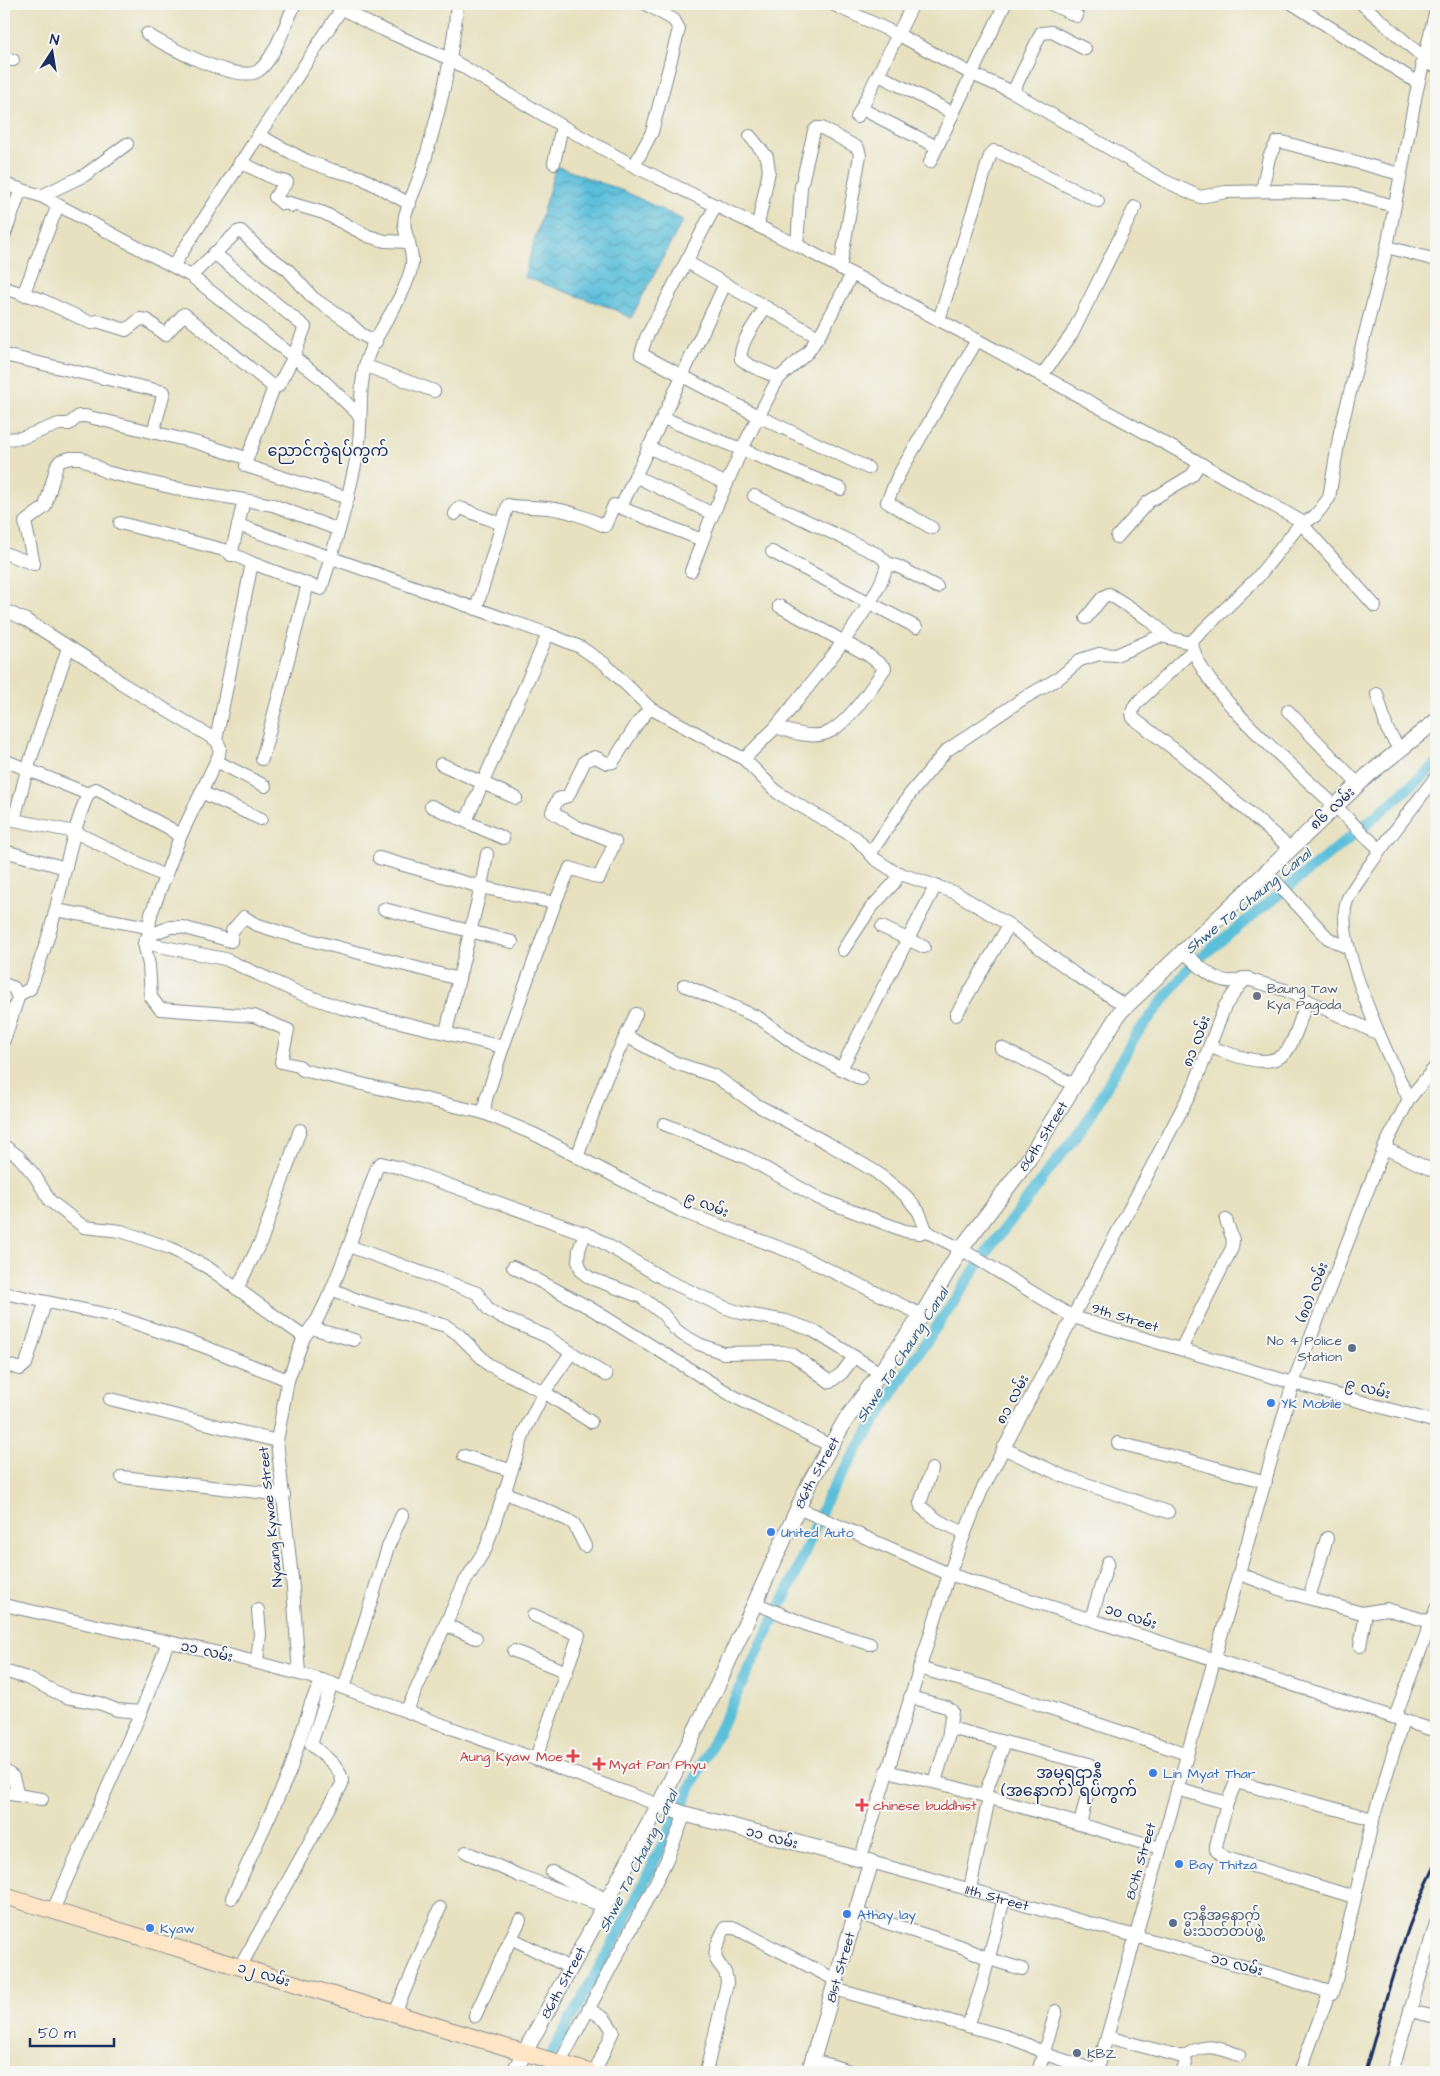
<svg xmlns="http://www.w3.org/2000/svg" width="1440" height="2076" font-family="'Architects Daughter','Noto Sans Myanmar',sans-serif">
<defs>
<pattern id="water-waves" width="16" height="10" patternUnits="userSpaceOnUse" patternTransform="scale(1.25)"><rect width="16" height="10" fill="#5cbfda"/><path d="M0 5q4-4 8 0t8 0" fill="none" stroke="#4b9cb4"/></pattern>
</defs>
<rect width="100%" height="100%" fill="#f6f6f2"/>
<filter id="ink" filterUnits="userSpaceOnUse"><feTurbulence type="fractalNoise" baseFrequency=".02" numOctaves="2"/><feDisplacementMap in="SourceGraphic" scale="10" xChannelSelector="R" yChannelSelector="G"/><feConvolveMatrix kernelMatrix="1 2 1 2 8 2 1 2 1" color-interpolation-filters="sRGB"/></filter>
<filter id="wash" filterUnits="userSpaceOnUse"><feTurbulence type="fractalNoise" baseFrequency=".0096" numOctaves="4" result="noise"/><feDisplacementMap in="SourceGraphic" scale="20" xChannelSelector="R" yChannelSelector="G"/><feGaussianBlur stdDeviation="1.12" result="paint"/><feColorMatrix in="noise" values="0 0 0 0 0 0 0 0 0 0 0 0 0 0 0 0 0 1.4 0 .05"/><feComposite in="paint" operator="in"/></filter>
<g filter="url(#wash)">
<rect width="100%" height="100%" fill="#e7e1bf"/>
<path fill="url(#water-waves)" stroke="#3c779c" d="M556,166L626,192L683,220L631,318L611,308L524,277Z"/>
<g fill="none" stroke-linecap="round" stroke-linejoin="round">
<path stroke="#5cbfda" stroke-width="11" d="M541,2072L621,1929L794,1578L827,1498L906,1372L988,1250L1088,1120L1135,1036L1192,964L1362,828L1436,764"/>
</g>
</g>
<g filter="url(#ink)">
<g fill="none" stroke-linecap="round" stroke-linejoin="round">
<g stroke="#81888e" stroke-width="14">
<g id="minor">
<path d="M334,4L370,24L450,59L562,126L634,166L797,245L977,340L1177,450L1304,523L1315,516L1329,498L1340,432L1387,247L1416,94L1436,9"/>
<path d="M832,4L899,35L972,74L1013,92L1163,180L1200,197L1226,192L1279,191L1346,193L1394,206"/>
<path d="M1051,4L1077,16"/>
<path d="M1293,4L1418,83"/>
<path d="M1362,4L1424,58"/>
<path d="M147,34C165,46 239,84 258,71C274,60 286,22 295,4"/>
<path d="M4,59L13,60"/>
<path d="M1422,63L1436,66"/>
<path d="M879,75L953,113"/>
<path d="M1013,92L1041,33L1052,32L1085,49"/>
<path d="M862,109L937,147"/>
<path d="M857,117L913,4"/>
<path d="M258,135L307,161L332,170L360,177L410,204"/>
<path d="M750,136L767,157L769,171L758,225"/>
<path d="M240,162L275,179L287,182L275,197L283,204L290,203L292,206L293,204L324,213L368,236L385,241L409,242"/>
<path d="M930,162L1005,4"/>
<path d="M554,163L562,126"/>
<path d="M634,166L652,132L679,29L674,20L646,4"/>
<path d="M4,184L41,196L191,276L323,380L359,415"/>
<path d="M1262,191L1269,157L1277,142H1282L1400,174"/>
<path d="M41,196L85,175L127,144"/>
<path d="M716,205L646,338L641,354L758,416L868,468"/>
<path d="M4,236L21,189"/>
<path d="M797,245L801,187L814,131L817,128H822L858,148L860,155L840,268"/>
<path d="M1387,247L1436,260"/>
<path d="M687,262L818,337"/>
<path d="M173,266L342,8"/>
<path d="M191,276L237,232L241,231L258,248L288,270L313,298L347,321L361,334L376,342"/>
<path d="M4,288L40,299L91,323L97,321L126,330L140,319L147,320L165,335L184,314L271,385L278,386L293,358L305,327L214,253"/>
<path d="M23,295L58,205"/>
<path d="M765,307C757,322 739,342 741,359L749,365L779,378"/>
<path d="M939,320L990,156L994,151L1001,153L1098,201"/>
<path d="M4,355L164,392L153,433"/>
<path d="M366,366L434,391"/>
<path d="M1042,375L1072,334L1135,207"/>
<path d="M663,418L841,489"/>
<path d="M4,439L21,438L59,424H69L79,416H85L198,443L243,457L247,459L246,466L348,498"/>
<path d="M648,447L727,484"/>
<path d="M247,459L274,387"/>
<path d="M635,476L713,514"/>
<path d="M754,496L879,555L887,563C883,600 801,695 776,727"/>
<path d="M621,507L725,284"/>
<path d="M455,514L458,508L463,509L501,524"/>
<path d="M120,523L224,550L252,563L216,740"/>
<path d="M238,525L548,634L580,647L605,664L650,708L744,759L778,793L856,838L875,859L895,872L956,893L1009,925L1079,977L1126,1006"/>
<path d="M932,528L887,502L898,476L977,340"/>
<path d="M1117,537L1148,502L1192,475L1200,463"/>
<path d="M772,552L916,627"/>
<path d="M4,553L34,564L25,522L45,507L57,465L60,461L70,458H81L106,472L174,488L273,505L339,530"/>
<path d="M231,555L244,500"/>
<path d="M252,563L321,589C336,543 349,498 358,450C363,419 357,383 369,353C381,325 407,294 412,264C414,248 401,232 405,216C409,201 417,185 422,170C438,115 453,61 457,4"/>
<path d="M887,563L899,567L937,587"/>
<path d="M691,571L709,523L742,449L773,388L779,378L808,352L824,328L852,274"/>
<path d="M1375,606L1301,523L1258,577L1192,641C1193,683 1301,774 1333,804C1349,819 1363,835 1380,849"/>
<path d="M476,609L508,505C521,508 534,506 548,508C568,510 587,518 605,526L614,505L702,540"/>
<path d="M4,610L26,620L107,671L121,683L216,740L220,747L219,755L180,837"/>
<path d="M1086,618L1103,597L1109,594L1151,621L1167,636"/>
<path d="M1192,651L1135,705L1132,712L1133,718L1183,756L1290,848"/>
<path d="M1377,694L1387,729L1400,750"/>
<path d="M1288,711L1358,784"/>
<path d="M262,759L308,584"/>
<path d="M744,759L776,727C790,732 814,740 829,732C849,722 872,687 885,668L868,655L779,606"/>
<path d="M4,760L88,794C71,834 64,878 53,920C47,943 38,967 30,989L18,995"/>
<path d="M216,761L265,786"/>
<path d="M441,764L516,798"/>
<path d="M201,792L261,819"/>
<path d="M88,794L96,789L169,828L180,837L151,914L148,936L144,943L225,959L299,993L342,1008L503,1047L486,1099L484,1113L303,1070L299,1066L281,1062L288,1030L254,1016L160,1009L151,997L149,965L144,943"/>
<path d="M431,806L503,838"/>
<path d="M4,818L75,832L166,877"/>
<path d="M14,820L27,770L68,648"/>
<path d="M466,821L548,634"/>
<path d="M4,851L66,868"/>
<path d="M487,854L481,887L555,903"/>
<path d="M870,854L910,794L946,751L1024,698L1059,678L1080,660L1099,654L1116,655L1160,636L1192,643"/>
<path d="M379,858L481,887L446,1032"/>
<path d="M1266,871L1328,938L1348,948"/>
<path d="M384,909L512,942"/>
<path d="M56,910L148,927"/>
<path d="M882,927L924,947"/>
<path d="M148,936L170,927H182L231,941L232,931L244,917L255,924L283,933L459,979"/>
<path d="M843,950L871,908L894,883L900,873"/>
<path d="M1182,950C1199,966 1220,990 1243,978L1285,990L1379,1034"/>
<path d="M4,984L14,988L18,998L4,1040"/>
<path d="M684,985L759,1018L799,1047L861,1079"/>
<path d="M956,1015L1009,925"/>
<path d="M626,1036L676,1063L715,1076L755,1104L827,1143L876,1172L906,1196L919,1212L926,1230L931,1234L961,1249L1073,1317L1293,1383L1436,1422"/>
<path d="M503,1047L555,903L570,868L599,878L615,842L575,826L552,812L558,799L568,796L585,761L595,757L607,763L613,762L637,724L650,708"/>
<path d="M1210,1047C1233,1054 1276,1076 1291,1044C1298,1030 1302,1014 1307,1000"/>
<path d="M1001,1048L1075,1085"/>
<path d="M841,1069L936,885"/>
<path d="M1409,1099C1390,1060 1330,936 1348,898C1353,888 1361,878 1367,869C1389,837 1413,807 1436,777"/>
<path d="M484,1113L536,1135L683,1212L794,1253L922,1315"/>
<path d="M664,1124L747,1158L820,1199L905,1231L920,1233L926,1230"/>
<path d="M4,1146L18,1156L35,1176L50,1201L84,1227L121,1231L170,1248L207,1267L304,1337L288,1380L277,1441L293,1588L299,1673"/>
<path d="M1384,1148L1436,1172"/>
<path d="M577,1157L606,1078L636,1014"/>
<path d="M585,1233L579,1250L578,1261L582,1272L590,1278L641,1297L663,1314L675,1329L683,1335L699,1344L723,1353L782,1352L792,1354L830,1382L842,1373L854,1357"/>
<path d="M349,1246L332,1289L357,1300L446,1326L458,1334L489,1365L544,1392L591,1422"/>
<path d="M513,1267L590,1308L733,1396L831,1446"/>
<path d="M237,1289L262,1239L300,1130"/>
<path d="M4,1293L114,1316L200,1345L288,1380"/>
<path d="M311,1328L354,1340"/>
<path d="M304,1337L317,1320L332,1289"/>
<path d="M1181,1349L1232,1248L1233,1240L1226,1220"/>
<path d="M4,1364L20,1369L26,1364L45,1303"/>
<path d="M606,1375L546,1336L499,1316L489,1310L477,1293L349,1246L377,1167L381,1163L401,1168L592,1236L664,1279L724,1307L741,1313L786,1321L812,1330L880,1373"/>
<path d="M110,1399L277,1441"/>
<path d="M1118,1443L1188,1460L1266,1482"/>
<path d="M1003,1448L1063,1476L1168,1512"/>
<path d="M464,1456L510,1470"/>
<path d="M932,1469L920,1503L921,1507L939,1521L965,1533"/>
<path d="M122,1477L284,1495"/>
<path d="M504,1492L568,1520L574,1524L585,1546"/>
<path d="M798,1508L949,1574L1436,1731"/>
<path d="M1240,1574L1290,1593L1362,1613L1386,1609L1431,1622"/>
<path d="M1309,1598L1327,1538"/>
<path d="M755,1603L810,1626L870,1644"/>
<path d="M4,1605L228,1655L322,1680L659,1805"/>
<path d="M533,1615L579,1635L536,1758"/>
<path d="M1091,1619L1108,1562"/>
<path d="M446,1625L476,1638"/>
<path d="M1360,1646L1366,1613"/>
<path d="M514,1651L567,1672"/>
<path d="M257,1662L260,1634L258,1610"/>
<path d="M919,1668L993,1689L1187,1754"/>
<path d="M4,1671L27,1678L66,1697L99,1703L117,1710L141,1712"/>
<path d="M344,1688L388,1547L402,1515"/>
<path d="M910,1697L947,1707L952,1711L948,1738L935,1782"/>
<path d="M407,1710L464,1583L486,1548L525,1430L544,1392L571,1353"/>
<path d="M1395,1717L1436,1609"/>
<path d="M950,1728L1089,1764L1092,1775L1080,1824"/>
<path d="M4,1770L13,1777L18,1795"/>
<path d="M886,1771L954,1787L1160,1848"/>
<path d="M1177,1789L1227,1803"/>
<path d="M4,1793L42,1799"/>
<path d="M984,1796L1005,1742"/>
<path d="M466,1852L520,1876L604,1906"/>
<path d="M860,1860L949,1574L981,1492L1194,1086L1225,1006L1240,985L1248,978"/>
<path id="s1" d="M871,1862L1271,1974L1333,1993L1373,1819L1403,1721"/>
<path d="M552,1872L606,1899"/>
<path d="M970,1889L989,1798"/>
<path d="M1354,1897L1223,1857L1216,1850V1846L1227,1803L1236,1782L1373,1819"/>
<path d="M232,1898L290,1771L311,1703L322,1680"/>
<path d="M53,1910L141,1712L168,1642"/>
<path d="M856,1913L960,1946L989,1959L1022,1969"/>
<path d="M511,1938L520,1920"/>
<path d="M240,1967L342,1784C343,1767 323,1756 311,1744L332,1683"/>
<path d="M834,1989L1008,2037L1026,2044L1048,2055L1097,2071"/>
<path d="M590,2010L605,2019L613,2031L595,2072"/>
<path d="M1410,2011L1436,2017"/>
<path d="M395,2013L440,1908"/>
<path d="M475,2016L511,1938L570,1968"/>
<path d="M968,2026L981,1988L1004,1899"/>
<path d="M1107,2037L1183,2057L1186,2063L1182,2072"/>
<path d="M1183,2057C1205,2042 1216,2047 1239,2055"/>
<path d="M813,2060L853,2072"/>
<path d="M555,2072L652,1890L667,1859L685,1814"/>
<path d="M706,2072L727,1983C726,1967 721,1970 716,1959C713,1950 721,1936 725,1928H735L836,1980"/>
<path d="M1038,2072L1056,2011"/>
<path d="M1097,2072L1293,1383L1384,1148L1409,1099L1436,1066"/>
<path d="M1300,2072L1329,1993"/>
<path d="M1392,2072L1436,1923"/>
</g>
</g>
<g stroke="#81888e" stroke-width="17">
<g id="tertiary">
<path d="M659,1805L685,1814L871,1862L809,2072"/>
<path id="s2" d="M514,2072L659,1805L719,1682L809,1484L845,1421L922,1315L961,1249L1026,1163L1120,1012L1368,775L1436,721"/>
</g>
</g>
<g stroke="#81888e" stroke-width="18">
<path id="secondary" d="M4,1896L589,2072"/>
</g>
<use href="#minor" stroke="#fff" stroke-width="12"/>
<use href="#tertiary" stroke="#fff" stroke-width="15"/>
<use href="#secondary" stroke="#fee5c5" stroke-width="16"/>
<path stroke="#1b2f5e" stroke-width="3" d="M1365,2072C1386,1999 1402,1932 1436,1864"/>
</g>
</g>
<circle fill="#6b7280" stroke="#f6f6f2" stroke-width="2" cx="1257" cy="996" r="5"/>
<g fill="#5c6f8a" stroke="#f6f6f2" stroke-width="2">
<circle cx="1352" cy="1348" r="5"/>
<circle cx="1173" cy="1923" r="5"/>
<circle cx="1077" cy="2053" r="5"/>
</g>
<g fill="#3f7fe0" stroke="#f6f6f2" stroke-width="2">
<circle cx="1271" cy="1403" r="5"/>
<circle cx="771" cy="1532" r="5"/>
<circle cx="1153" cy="1773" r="5"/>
<circle cx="1179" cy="1864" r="5"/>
<circle cx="847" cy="1914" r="5"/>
<circle cx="150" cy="1928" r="5"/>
</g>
<g fill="#e0444e" stroke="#f6f6f2" stroke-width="2">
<path d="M570.5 1748.5h5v5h5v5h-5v5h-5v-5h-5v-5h5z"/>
<path d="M596.5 1756.5h5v5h5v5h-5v5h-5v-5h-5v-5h5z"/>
<path d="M859.5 1797.5h5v5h5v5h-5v5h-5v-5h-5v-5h5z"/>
</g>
<g text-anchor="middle" stroke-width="4" stroke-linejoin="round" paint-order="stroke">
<g font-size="14" fill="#1b2f5e" stroke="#f6f6f2">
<text transform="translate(1332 808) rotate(-43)" y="5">၈၆ လမ်း</text>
<text transform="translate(1196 1041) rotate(-69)" y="5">၈၁ လမ်း</text>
<text dy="5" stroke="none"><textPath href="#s2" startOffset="1078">86th Street</textPath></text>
<text transform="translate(707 1204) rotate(22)" y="5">၉ လမ်း</text>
<text transform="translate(1312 1292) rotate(-69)" y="5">(၈၀) လမ်း</text>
<text transform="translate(1125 1317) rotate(17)" y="5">9th Street</text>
<text transform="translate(1368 1388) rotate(15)" y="5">၉ လမ်း</text>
<text transform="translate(1012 1399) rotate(-62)" y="5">၈၁ လမ်း</text>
<text dy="5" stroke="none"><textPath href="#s2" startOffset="672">86th Street</textPath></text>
<text transform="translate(270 1517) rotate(-96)" y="5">Nyaung Kywae Street</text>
<text transform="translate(1131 1616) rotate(18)" y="5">၁၀ လမ်း</text>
<text transform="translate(207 1651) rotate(13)" y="5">၁၁ လမ်း</text>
<text transform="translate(772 1837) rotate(15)" y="5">၁၁ လမ်း</text>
<text transform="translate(1140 1861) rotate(-74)" y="5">80th Street</text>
<text dy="5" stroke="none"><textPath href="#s1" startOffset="131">11th Street</textPath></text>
<text transform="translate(1237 1964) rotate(15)" y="5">၁၁ လမ်း</text>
<text transform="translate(840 1967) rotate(-74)" y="5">81st Street</text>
<text transform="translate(264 1974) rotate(17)" y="5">၁၂ လမ်း</text>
<text dy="5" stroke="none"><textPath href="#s2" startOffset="102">86th Street</textPath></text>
</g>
<g font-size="14" fill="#5b616d" stroke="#f6f6f2" text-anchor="start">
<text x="1267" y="993">Baung Taw<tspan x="1267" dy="16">Kya Pagoda</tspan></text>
</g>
<g font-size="14" fill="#4e5e75" stroke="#f6f6f2" text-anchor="start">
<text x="1342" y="1345" text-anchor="end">No 4 Police<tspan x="1342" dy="16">Station</tspan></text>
<text x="1183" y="1920">ဌာနီအနောက်<tspan x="1183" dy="16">မီးသတ်တပ်ဖွဲ့</tspan></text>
<text x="1087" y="2058">KBZ</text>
</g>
<g font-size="14" fill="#366cbe" stroke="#f6f6f2" text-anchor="start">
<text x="1281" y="1408">YK Mobile</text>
<text x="781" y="1537">United Auto</text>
<text x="1163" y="1778">Lin Myat Thar</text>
<text x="1189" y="1869">Bay Thitza</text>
<text x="857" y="1919">Athay lay</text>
<text x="160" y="1933">Kyaw</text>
</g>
<g font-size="14" fill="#be3a42" stroke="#f6f6f2" text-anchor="start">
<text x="563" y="1761" text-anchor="end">Aung Kyaw Moe</text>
<text x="609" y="1769">Myat Pan Phyu</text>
<text x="873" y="1810">chinese buddhist</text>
</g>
<g font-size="15" font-style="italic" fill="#2e5a83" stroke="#f6f6f2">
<text transform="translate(1248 901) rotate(-39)" y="5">Shwe Ta Chaung Canal</text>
<text transform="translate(902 1355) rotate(-57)" y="5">Shwe Ta Chaung Canal</text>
<text transform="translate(638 1861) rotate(-63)" y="5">Shwe Ta Chaung Canal</text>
</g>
<g font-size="16" fill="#1b2f5e" stroke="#f6f6f2">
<text x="328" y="456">ညောင်ကွဲရပ်ကွက်</text>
<text x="1069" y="1778">အမရဌာနီ<tspan x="1069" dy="18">(အနောက်) ရပ်ကွက်</tspan></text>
</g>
</g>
<rect width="1440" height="2076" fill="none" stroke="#f6f6f2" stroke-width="20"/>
<g transform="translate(52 52) rotate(12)" stroke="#f6f6f2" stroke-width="4" paint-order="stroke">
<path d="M0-4L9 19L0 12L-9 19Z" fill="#1b2f5e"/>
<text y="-8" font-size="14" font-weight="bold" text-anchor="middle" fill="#1b2f5e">N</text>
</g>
<path d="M30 2038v8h84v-8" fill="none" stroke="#1b2f5e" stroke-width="2.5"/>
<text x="38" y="2038" font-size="15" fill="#1b2f5e" stroke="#f6f6f2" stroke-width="4" paint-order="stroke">50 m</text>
</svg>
